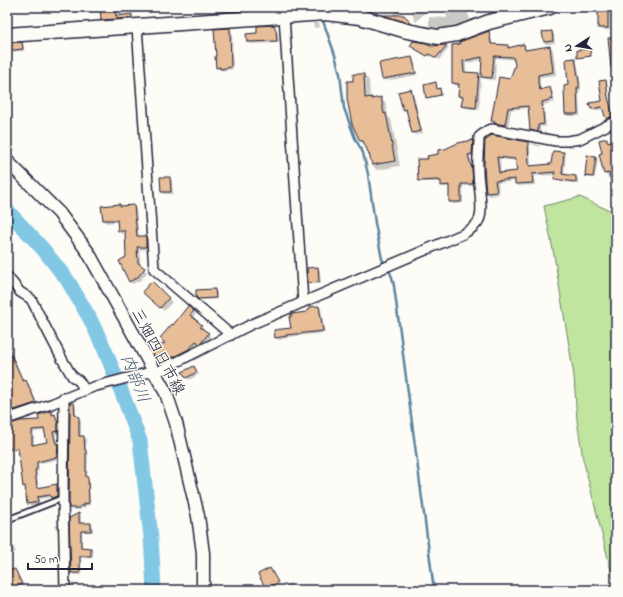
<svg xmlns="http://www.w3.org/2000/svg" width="623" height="597" font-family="'Indie Flower','Klee One',sans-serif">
<rect width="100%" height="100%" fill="#fdfcf7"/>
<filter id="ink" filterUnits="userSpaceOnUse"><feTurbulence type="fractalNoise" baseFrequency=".025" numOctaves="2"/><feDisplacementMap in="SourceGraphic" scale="8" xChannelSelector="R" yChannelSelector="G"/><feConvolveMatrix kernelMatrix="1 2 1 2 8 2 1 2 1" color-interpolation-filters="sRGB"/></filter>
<g filter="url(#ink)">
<path fill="#c0e59f" stroke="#71846d" d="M580,197L606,209L616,210V590L583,459L577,420L574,376L554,255L544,206Z"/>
<g fill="#0003" fill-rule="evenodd">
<path d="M101,7H122L123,16L131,15L133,20L104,22L102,20Z"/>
<path d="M291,7H303V8L293,9Z"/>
<path d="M411,7H429V8L416,22L414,20Z"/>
<path d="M445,7H466L471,23L457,28L446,29L431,28L429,26V17L447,18Z"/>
<path d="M486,7H518V8L490,15L488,13Z"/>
<path d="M397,9L412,24L392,19L390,17Z"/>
<path d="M607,10L610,13V30H602L599,27Z"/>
<path d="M313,23H319L320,27L314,28Z"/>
<path d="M274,26L278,33L279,43L250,44L248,42L258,34Z"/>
<path d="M229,29L232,31L233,69L223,71L219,69L217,67Z"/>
<path d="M489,32L491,35L493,45L508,46L510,49L524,46L527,51L550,47L553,49L556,75L540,77V86L542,90L550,88L552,91L555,102L544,105L546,127H540L541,134L534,132L531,130L530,108L511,110L508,128L498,126L492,121L516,66L515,60L496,58L495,80L485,79L482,77L483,60L466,63V73L478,74L481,77L479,110L465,108L462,105L464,99L459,96L460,86H456L453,83L461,45Z"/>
<path d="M551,32L554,34L555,43L547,44L544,41Z"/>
<path d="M7,44H22L24,46V51L8,52L9,60H7Z"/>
<path d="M447,46L449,48L439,60L431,55L430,57L414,48Z"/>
<path d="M590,50L591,57H578Z"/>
<path d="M412,58L414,60L417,75L385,81L383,79Z"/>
<path d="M575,59L577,61L581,85V90H579L580,116H568L566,113Z"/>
<path d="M354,75H364L369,80L370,98L373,100L381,98L386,103L388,117L391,119L400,166L377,170L372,165L370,153L366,146L361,141Z"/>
<path d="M605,81L607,83L609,100L614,118L609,120L604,109L593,111L592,109L603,101Z"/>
<path d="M436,84L438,90H440L441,95L428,98H427Z"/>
<path d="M411,90L413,92L423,133L415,135L413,133L408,111L406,112L404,109Z"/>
<path d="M606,139L610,143L616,141V194L611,178L610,179L605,174L603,154Z"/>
<path d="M473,141L475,143L474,156L470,157L474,172L475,186H463V203L453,204L450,201V187H444L441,182H421L419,180L429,160L439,155L445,150Z"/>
<path d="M486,141L528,143L530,145L531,167L552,165L564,153L566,156L564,175L576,176L578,179V184L558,181L555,179V175L535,176V185L518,186L516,181L498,183L499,194L490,196L487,193L485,176ZM500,159L516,161L518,172L501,174Z"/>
<path d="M532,144L539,145L540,147L533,145Z"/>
<path d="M588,156L596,158L598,159L595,178L587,177L586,175Z"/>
<path d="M170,178L172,180L173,194H164L162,192Z"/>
<path d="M120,205L121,207L134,206L136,209L139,237H145L148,240L149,249L139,250L141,266L147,272L141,280L132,284L130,281L126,233L121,234L119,231L118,222L106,223L103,220Z"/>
<path d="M317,268L320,270L321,284H311L309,282Z"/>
<path d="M153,283L172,302L164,311L147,296Z"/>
<path d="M215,290L217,292V299L201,300L197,297Z"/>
<path d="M319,307L321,309L325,333L288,337V338L278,340L276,337L292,328Z"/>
<path d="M193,312L196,314L192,318L201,326L204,328L203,330L211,337L203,346L199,343L192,351L162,366L152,351L167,343L174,326Z"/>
<path d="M11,356L14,359L24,382L26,381L29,384L38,406L15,414L12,411L7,399V385L11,383L7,374V358Z"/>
<path d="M194,367L199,374L189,380L184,373Z"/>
<path d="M74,404L76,406V417L81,420V437H84L86,439V452L88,453L87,479L89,481L90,505L85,506V508H81V510H72L70,508Z"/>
<path d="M51,412L57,418L60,427V434L55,435L58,446L60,447L59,459L38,464L39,471L37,472L39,489L57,486L59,488V499L54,500L52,497L39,499L40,504L31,506L28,503L26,488L24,486L19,450L7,451V425L40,421ZM45,431L48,443L34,446V432Z"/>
<path d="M79,514L81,516V524H91L93,526V532H82V548L90,549L93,551V558H81L82,575H74L72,573L70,518Z"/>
<path d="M57,525L58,526V532L55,526Z"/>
<path d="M7,538L10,540L16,552L11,554V556L7,558Z"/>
<path d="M270,569L279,585L268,590L266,588Z"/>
<path d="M15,570L24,587L16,590H7V572Z"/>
<path d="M290,583L295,590H282L281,588Z"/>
</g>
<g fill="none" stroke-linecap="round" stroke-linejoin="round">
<g stroke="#5c86a0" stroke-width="2.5">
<path d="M323,21L335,55L340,74L344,108L355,138L363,153L368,174L375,223L382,259L385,264"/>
<path d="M388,268L392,277L394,286L434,590"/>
</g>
<path stroke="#82c8e4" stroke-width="15" d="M7,210L43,249L68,281L89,317L104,348L119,385L140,441L151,537L154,590"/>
</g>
<g fill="#e7be97" stroke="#22223b" fill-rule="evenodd">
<path d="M100,7H114L116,16L132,14V18L101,20Z"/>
<rect x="598" y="9" width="10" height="19"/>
<path d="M382,15H404L411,22L409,23Z"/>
<path d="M274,25L276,30L277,41L247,42L246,34L257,33V26Z"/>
<path d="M230,28L231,67L220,69V67L216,68L215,56H216L214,29Z"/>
<path d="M489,31L491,44L508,45V48L524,44L525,50L550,46L553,72L538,75V83L540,90L550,87L553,99L542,102L544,124L538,125V132L530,130L528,106L508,108L505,125L494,123L495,122L491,121L499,77L510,79L515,65L513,57L494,56L492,78L481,77L482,57L463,61L464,72L479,73L476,108L461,106L463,97L458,96L459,84L452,83V45L460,44L459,42Z"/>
<path d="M552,31L553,41L544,42L542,32Z"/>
<path d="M608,38H616V68H611Z"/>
<path d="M413,41L426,43L430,46L447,45L436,58L429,54L427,56L410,46Z"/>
<path d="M22,42L23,49L7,51V43Z"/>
<path d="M590,49L591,56L577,58V50Z"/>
<path d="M412,57L416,73L382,79L379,63Z"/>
<path d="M575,58L579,82V88H577L578,114H565L564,86L568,85L566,59Z"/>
<path d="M353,74H364L365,98L372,97V99L381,97L384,114L386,113L395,161L372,165L369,154L363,141H360L352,124L347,99V81H353Z"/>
<path d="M606,80L608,97L613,116L606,119L602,107L591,109L589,103L602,101L599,81Z"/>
<path d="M436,82L437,89L440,88L441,95L426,98L424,85Z"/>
<path d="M411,89L421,131L412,133L406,109L403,110L398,92Z"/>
<path d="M492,135L528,142L529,166L551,164L553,151L564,152L562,174L576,176V182L554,179L555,172L532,174L533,183L515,184V179L495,181L497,192L486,193L484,167L485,140L488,139L489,137ZM497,157L515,159L517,171L499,173Z"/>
<path d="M607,138V142L616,140V190L613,191L609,173L604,174L599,154L602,153L599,140Z"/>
<path d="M473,140L472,154L468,155L472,169L473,184H461V202H449V185L441,186V181H439V180L418,181L417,159H428L427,156L438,154V150L445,149L458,143Z"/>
<path d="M587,155L596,157L593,177L585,176Z"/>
<path d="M160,177H170L171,192H161Z"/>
<path d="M120,204V206L134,205L137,236H146V247H137L138,263L145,268L138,277L129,282L119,261L126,257L125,231H118L117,220H103L101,206Z"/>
<path d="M318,267L319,282L308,283L307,268Z"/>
<path d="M152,281L169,298L160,308L142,292Z"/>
<path d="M215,289L216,298L198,299L196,297V290Z"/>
<path d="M188,306L194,311L190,315L202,325L200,327L209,333L201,343L200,344L196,341L189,349L159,364L151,350L165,343L160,338L172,324L173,325Z"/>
<path d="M319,306L323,331L286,335L287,336L275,338L274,330L291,328L289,317H291V314L307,312V310H309V307Z"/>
<path d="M7,345L23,381L26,380L36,403L11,411L7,402V384L10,383L7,377Z"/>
<path d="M194,366L197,372L186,378L182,372Z"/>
<path d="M70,403H74L75,415L79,417V436H84L85,450H86V477H88L89,503L84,504V506H80V508H69Z"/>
<path d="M52,411V415L55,414L58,424V431L53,432L56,444H58L57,457L37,462V469L35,470L37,488L57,484V496L51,498L50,495L37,497L38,502L27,504L25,486L23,487L18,448L9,449L7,425L20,421L39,420L38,415ZM44,429L47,442L32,445V430Z"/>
<path d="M79,513V523H91V531H81V547L91,548V556H80V573H71L69,518Z"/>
<path d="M270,568L278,582L266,589L258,574Z"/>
<path d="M15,569L22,584L9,590L7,585V571Z"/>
</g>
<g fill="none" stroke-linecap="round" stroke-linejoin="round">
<g stroke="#22223b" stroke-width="8">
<path id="lane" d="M7,520L63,498"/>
</g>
<g stroke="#22223b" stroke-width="12">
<g id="street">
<path d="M284,16L303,302"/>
<path d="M137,27L154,269L231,335"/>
<path d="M7,276L20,292L31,299L62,359L72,376L79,381L85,390"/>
<path d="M155,373L252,324L463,234C469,230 476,227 479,220C484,210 478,184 478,171C477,160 479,148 479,137L488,130L492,129L556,141H567L580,139L616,121"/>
<path d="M63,398L64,403L63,498L65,590"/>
<path d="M7,419L51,404L93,387L154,371"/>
</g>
</g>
<g stroke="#22223b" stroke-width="15">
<path id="secondary" d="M7,161L59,213L88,252L166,393L176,423L198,516L203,553V590"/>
</g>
<g stroke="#22223b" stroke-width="17">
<path id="primary" d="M7,35L325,13L360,17L407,31L438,37L457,34L489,22L550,7"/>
</g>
<use href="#lane" stroke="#fdfcf7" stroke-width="4.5"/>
<use href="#street" stroke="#fdfcf7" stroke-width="9"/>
<use href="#secondary" stroke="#fdfcf7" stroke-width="12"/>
<use href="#primary" stroke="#fdfcf7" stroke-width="14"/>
</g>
</g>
<g text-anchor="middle" stroke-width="3" stroke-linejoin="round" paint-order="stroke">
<g font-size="16" fill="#22223b" stroke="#fdfcf7">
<text transform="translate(159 351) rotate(62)" y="6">三畑四日市線</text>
</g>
<g font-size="17" font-style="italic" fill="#445c76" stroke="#fdfcf7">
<text transform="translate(136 378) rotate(68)" y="6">内部川</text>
</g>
</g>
<rect width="623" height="597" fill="none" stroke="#fdfcf7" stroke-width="24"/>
<rect x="12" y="12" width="599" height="573" fill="none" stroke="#22223b" stroke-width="1.5" filter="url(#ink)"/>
<g transform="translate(577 46) rotate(258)" stroke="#fdfcf7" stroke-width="3" paint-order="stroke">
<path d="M0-3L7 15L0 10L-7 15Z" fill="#22223b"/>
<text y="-6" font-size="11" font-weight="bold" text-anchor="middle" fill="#22223b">N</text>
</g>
<path d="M28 563v6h64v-6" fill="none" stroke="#22223b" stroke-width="2"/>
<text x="34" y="563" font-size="12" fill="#22223b" stroke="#fdfcf7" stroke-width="3" paint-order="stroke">50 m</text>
</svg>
